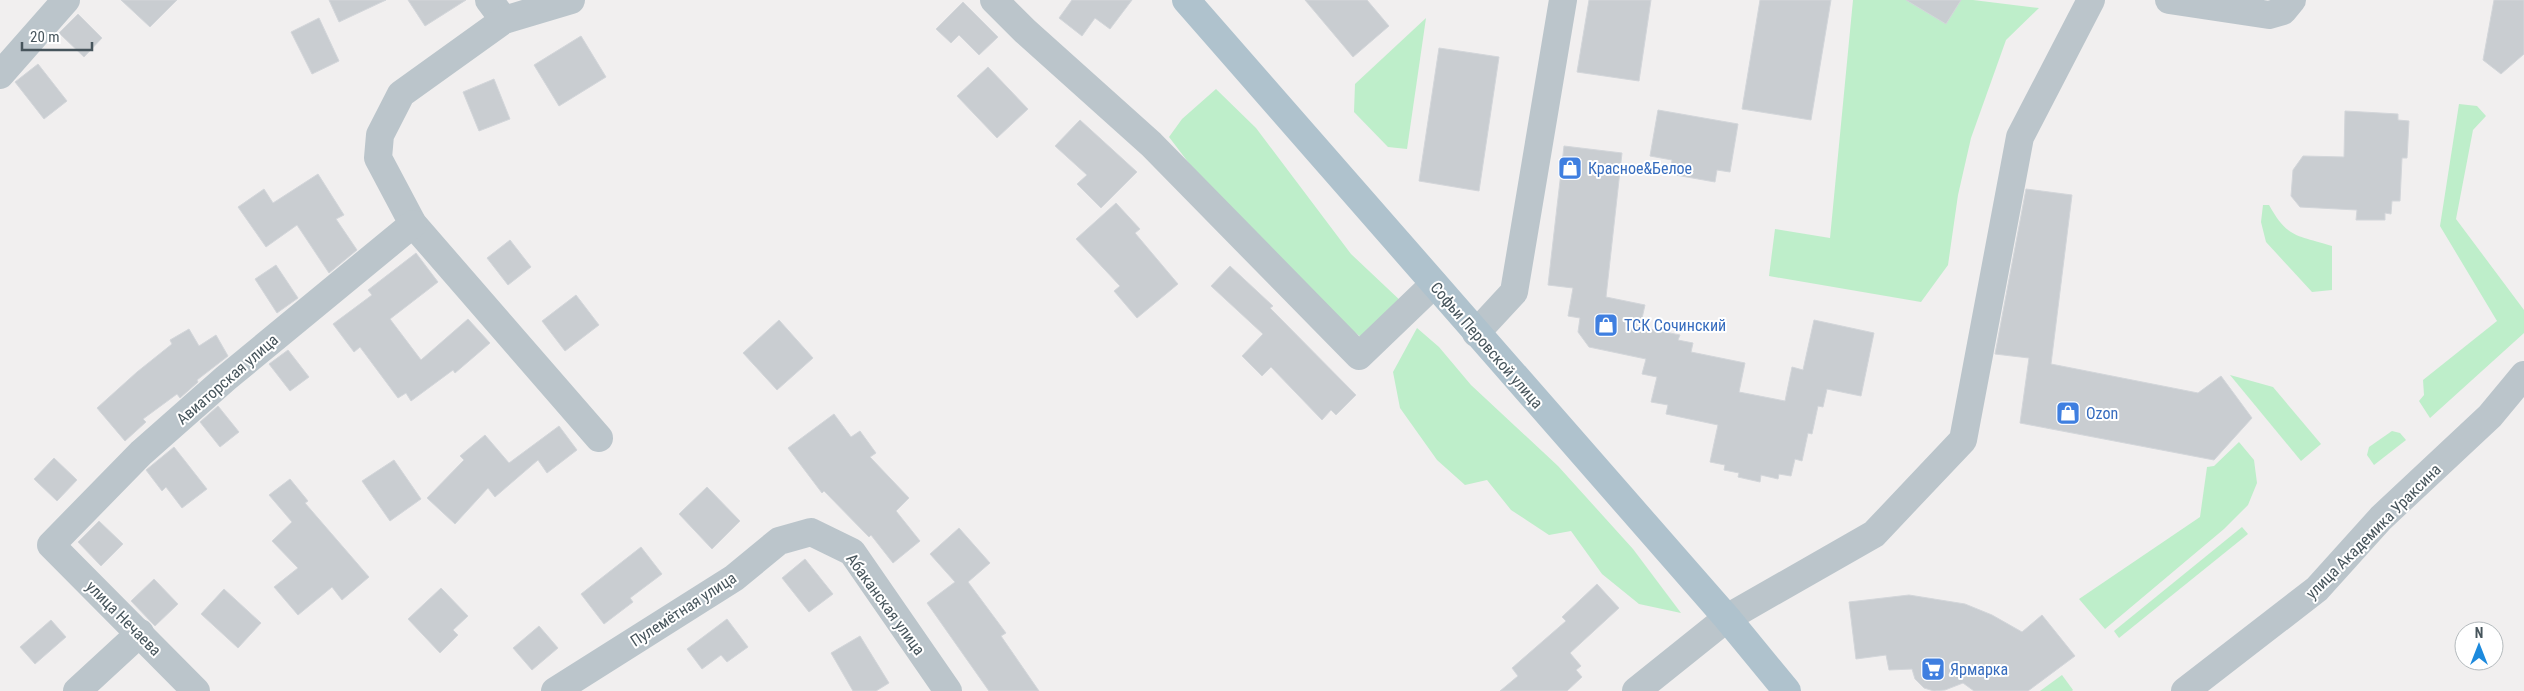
<svg xmlns="http://www.w3.org/2000/svg" width="2524" height="691" font-family="'Roboto Condensed',sans-serif">
<rect width="100%" height="100%" fill="#f1efef"/>
<g fill="#beeeca">
<path d="M1853,0H1973L2039,8L2006,40L1971,138L1958,195L1948,265L1921,302L1769,276L1775,229L1830,238Z"/>
<path d="M1426,18L1407,149L1388,147L1354,112L1355,84Z"/>
<path d="M1216,89L1256,128L1351,254L1404,304L1361,337L1335,318L1214,196L1169,137L1182,119Z"/>
<path d="M2459,104L2477,106L2486,116L2473,130L2456,219L2524,310V333L2430,418L2419,401L2424,395L2423,380L2497,321L2440,226Z"/>
<path d="M2263,205H2269C2288,239 2297,235 2332,246V290L2312,292L2266,242L2261,222Z"/>
<path d="M1417,328L1439,347L1471,385L1558,466L1633,549L1681,613L1639,604L1602,574L1571,531L1549,535L1511,510L1487,480L1465,485L1437,460L1400,408L1393,372Z"/>
<path d="M2230,375L2273,387L2321,444L2301,461Z"/>
<path d="M2392,431L2400,433L2406,440L2374,465L2367,455L2369,447Z"/>
<path d="M2239,442L2254,460L2257,483L2248,505L2224,529L2105,629L2079,599L2200,517L2207,467L2214,466Z"/>
<path d="M2242,527L2248,534L2119,638L2114,631Z"/>
<path d="M2062,675L2073,690L2072,691H2040Z"/>
</g>
<g fill="#c9cdd1" stroke="#d3d6da">
<path d="M121,0H177L150,27Z"/>
<path d="M329,0H386L339,22Z"/>
<path d="M408,0H466L425,26Z"/>
<path d="M1072,0H1132L1110,29L1095,18L1082,36L1059,18Z"/>
<path d="M1305,0H1367L1389,26L1353,57Z"/>
<path d="M1589,0H1651L1639,81L1577,72Z"/>
<path d="M1760,0H1831L1811,120L1742,109Z"/>
<path d="M1906,0H1961L1946,24Z"/>
<path d="M2494,0H2524V54L2501,74L2483,60Z"/>
<path d="M963,2L998,37L979,55L959,35L951,43L936,29Z"/>
<path d="M78,14L102,38L84,57L59,33Z"/>
<path d="M319,18L339,61L312,74L291,32Z"/>
<path d="M581,36L606,77L559,106L534,65Z"/>
<path d="M1439,48L1499,57L1479,191L1419,181Z"/>
<path d="M38,64L67,101L44,119L15,82Z"/>
<path d="M988,67L1028,109L997,138L957,96Z"/>
<path d="M494,79L510,119L479,131L463,92Z"/>
<path d="M1658,110L1738,124L1730,172L1717,170L1715,182L1670,174L1672,160L1650,156Z"/>
<path d="M2345,111L2398,114V120L2409,121L2407,158H2402L2400,201H2392L2391,214L2385,213V220H2356L2357,210L2300,207L2291,196L2293,170L2303,156L2344,157Z"/>
<path d="M1080,120L1137,172L1101,208L1077,184L1087,175L1055,146Z"/>
<path d="M1564,146L1622,153L1606,297L1645,305L1640,327L1680,335L1678,340L1693,343L1691,352L1745,363L1739,392L1785,401L1792,367L1803,370L1814,320L1874,333L1861,396L1827,389L1823,407L1818,406L1812,434L1808,433L1802,461L1795,459L1791,476L1779,474L1778,479L1761,475L1760,482L1738,477L1739,473L1724,470L1725,465L1710,462L1718,425L1666,414L1668,405L1651,402L1657,377L1642,374L1646,359L1589,347L1578,332L1580,318L1568,316L1573,288L1548,285Z"/>
<path d="M318,174L344,215L336,219L357,250L329,273L297,225L266,247L238,207L264,189L273,203Z"/>
<path d="M2026,189L2072,195L2051,364L2198,393L2221,376L2252,418L2214,460L2020,423L2029,358L1995,354Z"/>
<path d="M1116,203L1140,229L1135,233L1178,284L1137,318L1114,291L1120,286L1076,239Z"/>
<path d="M510,240L531,267L508,285L487,258Z"/>
<path d="M416,253L438,282L390,319L421,360L468,319L490,343L455,373L453,370L411,401L406,393L398,398L360,347L354,352L333,324L372,295L368,290Z"/>
<path d="M276,265L298,298L277,313L255,279Z"/>
<path d="M1230,266L1273,306L1270,308L1356,395L1336,415L1331,410L1322,420L1271,367L1262,376L1242,356L1263,334L1211,286Z"/>
<path d="M576,295L599,325L565,351L542,321Z"/>
<path d="M779,320L813,358L777,390L743,353Z"/>
<path d="M189,329L199,346L216,335L228,356L197,380L198,382L180,398L177,394L143,419L146,422L125,441L97,408L137,372L172,344L170,340Z"/>
<path d="M288,350L309,377L290,391L269,364Z"/>
<path d="M218,406L239,432L220,447L200,422Z"/>
<path d="M834,414L851,437L860,431L876,453L870,457L909,498L896,511L920,541L893,563L871,535L869,537L824,491L822,493L788,448Z"/>
<path d="M559,426L577,450L547,473L538,460L495,497L488,488L455,524L427,498L464,460L460,456L485,435L509,463Z"/>
<path d="M174,447L207,489L182,508L166,487L162,491L146,470Z"/>
<path d="M54,458L77,480L57,501L34,479Z"/>
<path d="M394,460L421,499L390,521L362,481Z"/>
<path d="M290,479L308,501L305,503L369,577L342,600L332,587L298,615L274,587L298,568L272,541L292,522L269,495Z"/>
<path d="M707,487L740,521L712,549L679,514Z"/>
<path d="M99,521L123,544L101,566L78,542Z"/>
<path d="M959,528L990,563L968,582L1006,633L1001,636L1039,691H989L927,603L955,582L930,554Z"/>
<path d="M641,547L662,574L630,598L633,602L604,624L581,594Z"/>
<path d="M805,559L833,594L809,612L782,578Z"/>
<path d="M154,579L178,604L155,626L131,601Z"/>
<path d="M1597,584L1619,608L1570,653L1581,666L1576,670L1582,677L1567,691H1500L1518,676L1512,668L1566,621L1562,617Z"/>
<path d="M441,588L468,616L453,630L458,635L440,653L408,619Z"/>
<path d="M224,589L261,623L238,648L201,614Z"/>
<path d="M1909,595L1965,604L1992,615L2022,632L2042,615L2075,656L2028,691H1974L1963,683L1945,690L1934,691L1924,688L1915,679L1912,669L1889,670L1886,655L1856,659L1849,602Z"/>
<path d="M727,619L748,647L727,662L721,655L702,669L687,649Z"/>
<path d="M51,620L66,637L35,664L20,647Z"/>
<path d="M539,626L558,648L532,670L513,648Z"/>
<path d="M860,636L889,683L876,691H853L831,653Z"/>
</g>
<g fill="none" stroke-linecap="round" stroke-linejoin="round">
<g stroke="#bbc5cb" stroke-width="28">
<path d="M489,0L504,20"/>
<path d="M571,0L504,20L401,94L380,135L378,158L413,224L599,438"/>
<path d="M994,0L1025,31L1151,144L1359,356L1434,284"/>
<path d="M2169,0L2269,15L2283,11L2292,0"/>
<path d="M0,75L66,0"/>
<path d="M1476,333L1514,292L1563,0"/>
<path d="M77,691L140,633"/>
<path d="M196,691L51,545L141,453L226,378L413,224"/>
<path d="M555,691L734,578L779,541L811,532L852,552L948,691"/>
<path d="M1636,691L1727,618L1874,534L1963,440L2020,137L2091,0"/>
<path d="M2185,691L2317,589L2381,518L2490,416L2524,375"/>
</g>
<path stroke="#afc2cd" stroke-width="28" d="M1186,0L1727,618L1787,691"/>
</g>
<defs>
<g id="shop-square" transform="scale(1.25)"><rect x="-9" y="-9" width="18" height="18" rx="4" fill="#3f7fe0" stroke="#fff"/><path d="M-5-2.5h2.3a2.7 3.5 0 0 1 5.4 0H5L5.5 6h-11ZM-1.5-2.5h3a1.5 2.3 0 0 0-3 0Z" fill="#fff"/></g>
<g id="supermarket-square" transform="scale(1.25)"><rect x="-9" y="-9" width="18" height="18" rx="4" fill="#3f7fe0" stroke="#fff"/><path d="M-6-5.5h2.5l.6 2H6L4.5 2H-2.5L-4.4-4H-6ZM-1.5 3.2a1.3 1.3 0 1 0 .1 0ZM3 3.2a1.3 1.3 0 1 0 .1 0Z" fill="#fff"/></g>
</defs>
<g fill-rule="evenodd">
<use href="#shop-square" x="1570" y="168"/>
<use href="#shop-square" x="1606" y="325"/>
<use href="#shop-square" x="2068" y="413"/>
<use href="#supermarket-square" x="1933" y="669"/>
</g>
<g text-anchor="middle" stroke-width="4" stroke-linejoin="round" paint-order="stroke">
<g font-size="16" fill="#366cbe" stroke="#fff" text-anchor="start">
<text x="1588" y="174">Красное&amp;Белое</text>
<text x="1624" y="331">ТСК Сочинский</text>
<text x="2086" y="419">Ozon</text>
<text x="1950" y="675">Ярмарка</text>
</g>
<g font-size="16" fill="#47555c" stroke="#fff">
<text transform="translate(1487 345) rotate(49)" y="6">Софьи Перовской улица</text>
<text transform="translate(227 379) rotate(-41)" y="6">Авиаторская улица</text>
<text transform="translate(2373 531) rotate(-45)" y="6">улица Академика Ураксина</text>
<text transform="translate(886 604) rotate(54)" y="6">Абаканская улица</text>
<text transform="translate(683 609) rotate(-33)" y="6">Пулемётная улица</text>
<text transform="translate(124 618) rotate(45)" y="6">улица Нечаева</text>
</g>
</g>
<g transform="translate(2479 646)"><circle r="24" fill="#ffffff" stroke="#b5bbbe"/>
<path d="M0-4L9 19L0 12L-9 19Z" fill="#1d8add"/>
<text y="-8" font-size="14" font-weight="bold" text-anchor="middle" fill="#47555c">N</text>
</g>
<path d="M22 42v8h70v-8" fill="none" stroke="#47555c" stroke-width="2.5"/>
<text x="30" y="42" font-size="15" fill="#47555c" stroke="#ffffff" stroke-width="4" paint-order="stroke">20 m</text>
</svg>
